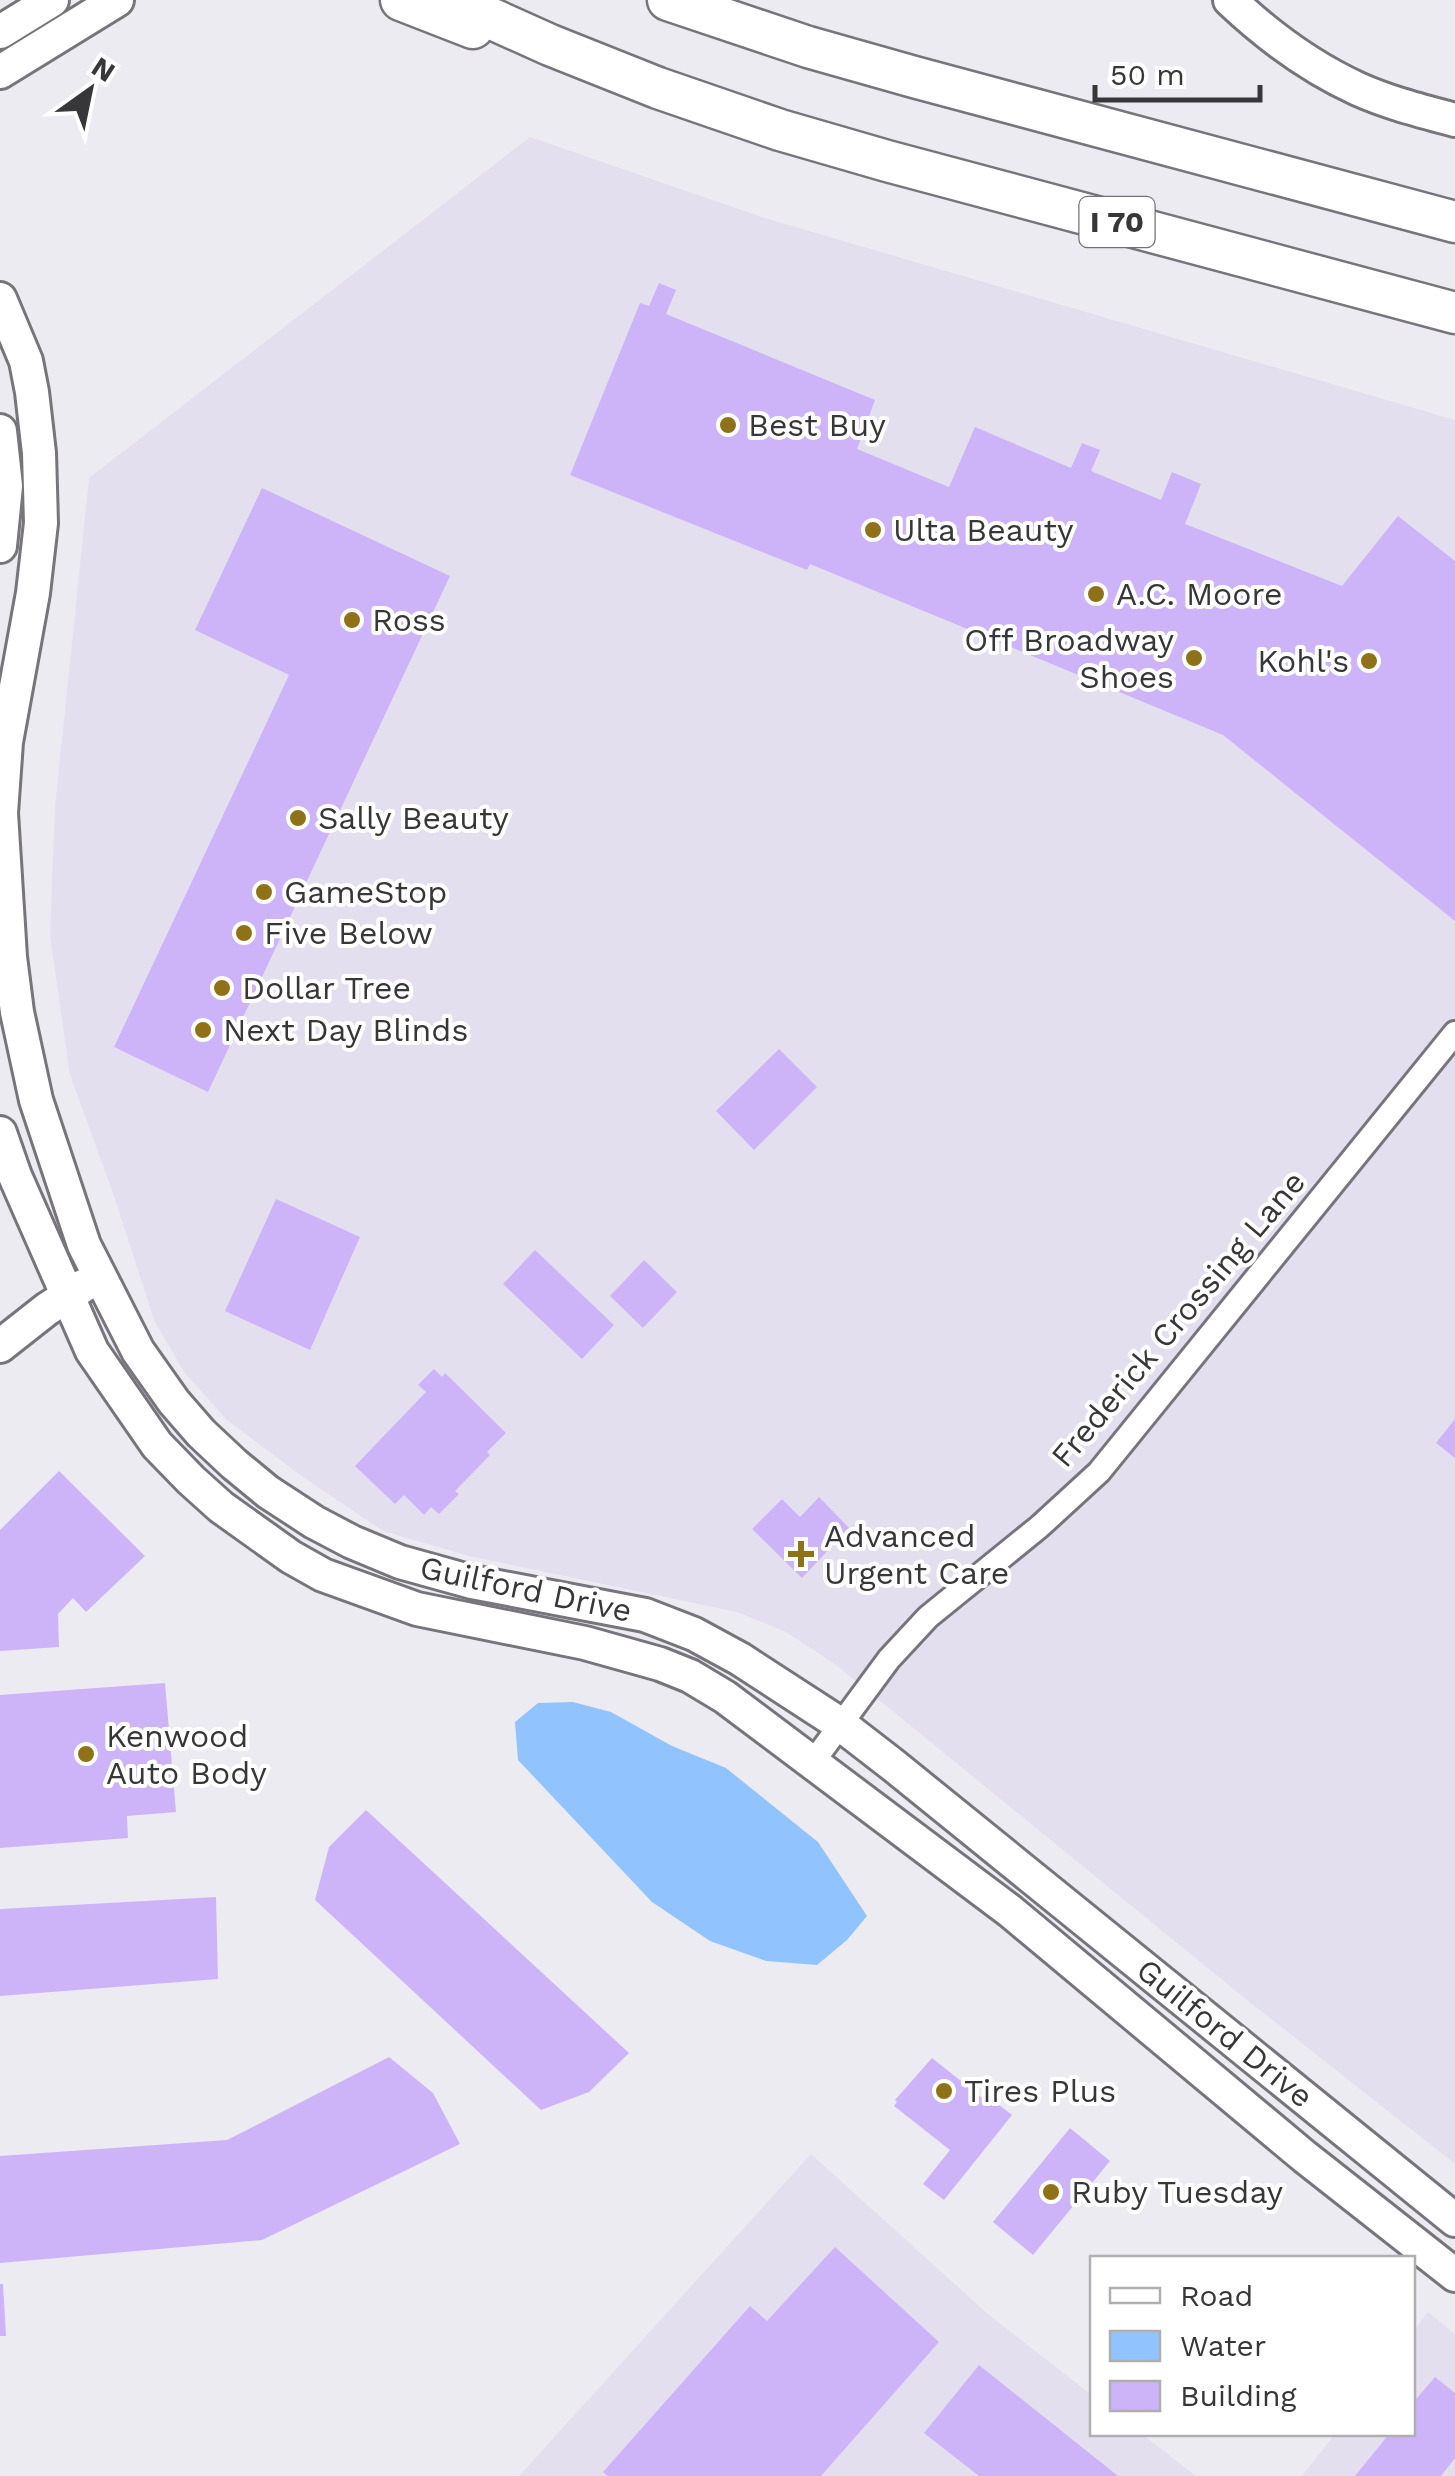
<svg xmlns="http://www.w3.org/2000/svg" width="1455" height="2476" font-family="'Work Sans',sans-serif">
<rect width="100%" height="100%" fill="#edebf2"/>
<g fill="#e4dfee">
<path d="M530,137L765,218L1455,420V2164L1242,1996L836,1665L786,1632L737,1612L469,1556L383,1531L303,1477L227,1420L184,1372L154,1320L114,1196L70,1075L50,936L55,807L89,478Z"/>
<path d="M811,2154L989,2315L1092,2395V2434H1142L1196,2476H519Z"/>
<path d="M1428,2312L1455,2334V2476H1302L1335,2434H1412L1413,2332Z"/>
</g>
<path fill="#91c3fe" d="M573,1702L611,1712L672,1746L726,1768L818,1842L867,1916L847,1940L817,1965L766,1961L710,1941L652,1902L518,1760L515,1722L538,1703Z"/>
<g fill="#cdb4f9">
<path d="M659,283L676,290L666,314L875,400L857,449L949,487L975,427L1071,468L1082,443L1100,450L1091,471L1161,500L1172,472L1201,484L1185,524L1342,586L1398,516L1455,561V921L1223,735L810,564L807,570L570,475L640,303L649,306Z"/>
<path d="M262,488L450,576L208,1092L114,1047L289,675L195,630Z"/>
<path d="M779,1049L817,1087L754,1150L716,1111Z"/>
<path d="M276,1199L360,1237L310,1350L225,1311Z"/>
<path d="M535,1250L614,1325L582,1359L503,1284Z"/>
<path d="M644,1260L677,1292L643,1328L610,1296Z"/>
<path d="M434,1369L442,1377L445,1373L506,1433L487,1452L490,1455L455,1491L459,1494L439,1514L431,1507L424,1515L404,1495L395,1504L355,1466L426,1392L418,1385Z"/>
<path d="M1455,1419V1458L1436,1443Z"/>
<path d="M59,1471L145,1556L86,1612L73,1598L58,1614L59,1647L0,1651V1530Z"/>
<path d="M819,1497L849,1528L802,1578L752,1529L782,1499L800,1517Z"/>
<path d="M165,1683L176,1812L127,1816L128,1838L0,1848V1695Z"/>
<path d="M366,1810L629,2053L589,2092L541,2110L315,1900L329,1847Z"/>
<path d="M216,1897L218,1979L0,1996V1909Z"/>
<path d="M389,2057L433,2093L460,2144L262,2240L0,2263V2156L227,2140Z"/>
<path d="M932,2058L986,2101L989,2097L1012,2115L944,2200L923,2184L950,2150L894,2106L897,2102L895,2100Z"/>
<path d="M1070,2128L1110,2161L1033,2255L993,2222Z"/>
<path d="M835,2247L939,2342L821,2476H608L603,2472L750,2306L767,2321Z"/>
<path d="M0,2284H3L6,2336H0Z"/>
<path d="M979,2365L1118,2476H979L924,2433Z"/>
<path d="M1435,2377L1455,2393V2458L1441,2476H1355L1389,2434H1412V2404Z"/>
</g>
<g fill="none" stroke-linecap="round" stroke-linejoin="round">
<g stroke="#77757b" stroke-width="28">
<path id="street" d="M813,1762L889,1659L928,1617L1039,1527L1099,1472L1455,1033"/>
</g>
<g stroke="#77757b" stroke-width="38">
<g id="secondary">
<path d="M1230,0C1268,36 1310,67 1358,89C1389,103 1422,111 1455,120"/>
<path d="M0,32L52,0"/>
<path d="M0,72L117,0"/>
<path d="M0,299L26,361L32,392L39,453L41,523L33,593L6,742L1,813L10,957L17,1012L36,1100L84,1245L138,1351L174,1402L201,1433L234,1464L268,1492L314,1522L352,1542L400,1562L472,1582L645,1615L694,1634L740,1659L840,1724L893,1765L1455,2220"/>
<path d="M0,431L6,486L0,546"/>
<path d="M0,1133L15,1176L92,1351L157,1445L191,1480L221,1507L291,1557L323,1575L417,1609L585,1643L660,1664L690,1676L725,1697L1010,1911L1305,2157L1455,2275"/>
<path d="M0,1346L47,1309L83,1286"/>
</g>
</g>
<g stroke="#77757b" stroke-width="45">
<g id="highway">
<path d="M401,0L473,28"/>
<path d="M450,0L550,45L658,88L780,130L887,161L1455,313"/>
<path d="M668,0L808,47L914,77L1455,222"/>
</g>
</g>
<use href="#street" stroke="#fff" stroke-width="22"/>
<use href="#secondary" stroke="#fff" stroke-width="32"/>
<use href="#highway" stroke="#fff" stroke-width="40"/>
</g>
<g fill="#8f7217" stroke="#fff" stroke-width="4">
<circle cx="728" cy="425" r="10"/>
<circle cx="873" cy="530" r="10"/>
<circle cx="1096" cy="594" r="10"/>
<circle cx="352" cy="620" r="10"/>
<circle cx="1194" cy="658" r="10"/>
<circle cx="1369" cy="661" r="10"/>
<circle cx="298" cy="818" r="10"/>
<circle cx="264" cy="892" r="10"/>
<circle cx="244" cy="933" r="10"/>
<circle cx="222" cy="988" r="10"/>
<circle cx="203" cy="1030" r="10"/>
<path d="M796 1539h10v10h10v10h-10v10h-10v-10h-10v-10h10z"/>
<circle cx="86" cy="1754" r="10"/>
<circle cx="944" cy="2091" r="10"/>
<circle cx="1051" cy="2192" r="10"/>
</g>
<g text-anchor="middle" stroke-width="8" stroke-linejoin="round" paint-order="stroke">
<rect fill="#fff" stroke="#737274" stroke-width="2.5" x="1079.5" y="197" width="75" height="50" rx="8"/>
<g font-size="30" font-weight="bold" fill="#373639">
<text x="1117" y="232">I 70</text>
</g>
<g font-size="32" fill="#373639" stroke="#fff" text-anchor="start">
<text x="748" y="436">Best Buy</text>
<text x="893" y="541">Ulta Beauty</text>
<text x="1116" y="605">A.C. Moore</text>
<text x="372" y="631">Ross</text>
<text x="1174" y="651" text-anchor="end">Off Broadway<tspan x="1174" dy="37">Shoes</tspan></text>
<text x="1349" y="672" text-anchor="end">Kohl's</text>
<text x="318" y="829">Sally Beauty</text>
<text x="284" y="903">GameStop</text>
<text x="264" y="944">Five Below</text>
<text x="242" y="999">Dollar Tree</text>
<text x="223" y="1041">Next Day Blinds</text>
<text x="824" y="1547">Advanced<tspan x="824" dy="37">Urgent Care</tspan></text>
<text x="106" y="1747">Kenwood<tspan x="106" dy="37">Auto Body</tspan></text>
<text x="964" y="2102">Tires Plus</text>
<text x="1071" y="2203">Ruby Tuesday</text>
</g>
<g font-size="32" fill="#373639" stroke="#fff">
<text transform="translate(1178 1319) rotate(-50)" y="11">Frederick Crossing Lane</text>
<text transform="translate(526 1589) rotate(12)" y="11">Guilford Drive</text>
<text transform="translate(1225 2033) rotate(39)" y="11">Guilford Drive</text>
</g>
</g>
<rect x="1090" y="2256" width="325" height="180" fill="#ffffff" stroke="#afafb0" stroke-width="2.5"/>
<rect x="1110" y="2288" width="50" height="15" fill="#ffffff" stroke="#afafb0" stroke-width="2.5"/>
<text x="1180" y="2306" font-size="30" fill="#373639">Road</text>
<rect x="1110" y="2331" width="50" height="30" fill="#91c3fe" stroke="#afafb0" stroke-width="2.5"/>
<text x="1180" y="2356" font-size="30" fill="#373639">Water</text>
<rect x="1110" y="2381" width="50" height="30" fill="#cdb4f9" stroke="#afafb0" stroke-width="2.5"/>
<text x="1180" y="2406" font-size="30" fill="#373639">Building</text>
<g transform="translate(90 90) rotate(33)" stroke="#ffffff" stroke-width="8" paint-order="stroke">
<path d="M0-8L18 38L0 25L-18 38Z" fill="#373639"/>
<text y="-15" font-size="28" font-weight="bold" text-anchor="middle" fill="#373639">N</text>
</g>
<path d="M1095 85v15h165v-15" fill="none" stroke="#373639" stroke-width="5"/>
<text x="1110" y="85" font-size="30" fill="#373639" stroke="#ffffff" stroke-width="8" paint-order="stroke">50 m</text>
</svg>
